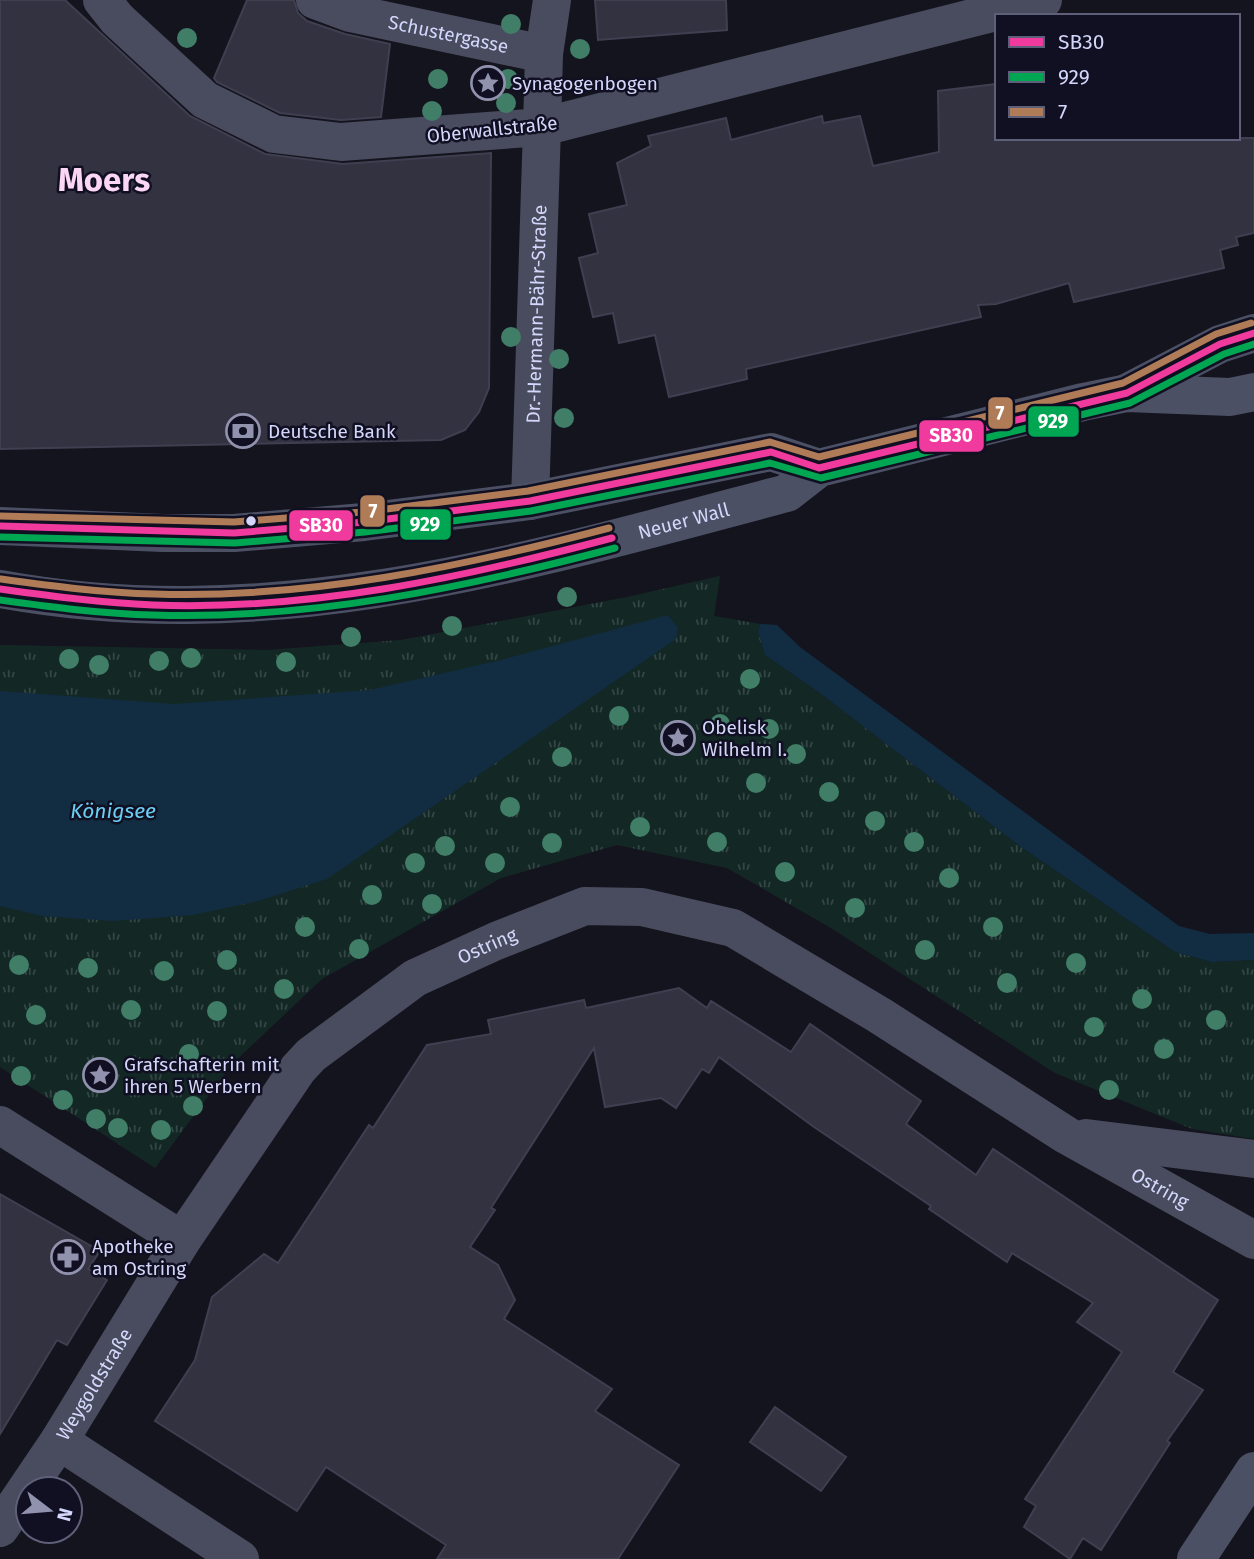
<svg xmlns="http://www.w3.org/2000/svg" width="1254" height="1559" font-family="'Fira Sans',sans-serif">
<defs>
<pattern id="park-tufts" width="24" height="20" patternUnits="userSpaceOnUse" patternTransform="scale(1.75)"><rect width="24" height="20" fill="#132825"/><path d="M3 7l-1-3M5 7V3M7 7l1-3M15 17l-1-3M17 17v-4M19 17l1-3" fill="none" stroke="#344646"/></pattern>
</defs>
<rect width="100%" height="100%" fill="#14141e"/>
<path fill="url(#park-tufts)" d="M720,576L714,616L760,624L758,632L765,655L821,694L1021,847L1175,952L1212,962L1254,960V1139L1192,1129L1055,1073L831,928L727,868L617,845L501,878L322,979L232,1064L155,1168L0,1067V645L267,650L401,640L627,597Z"/>
<g fill="#122d41">
<path d="M668,615L678,628L676,639L327,879L258,901L193,915L113,921L42,916L0,906V691L174,704L370,690L501,660Z"/>
<path d="M760,624L777,625L800,647L1179,926L1210,934L1254,933V960L1212,962L1175,952L1021,847L821,694L765,655L758,632Z"/>
</g>
<g fill="#323240" stroke="#3f3f51" stroke-width="2">
<path d="M0,0H65L190,116L265,154L343,164L491,153L489,388L479,412L465,430L441,440L0,449Z"/>
<path d="M247,0H294L298,13L307,21L345,34L390,44L381,117L341,120L280,113L217,82L214,78Z"/>
<path d="M595,0H726L727,30L598,40Z"/>
<path d="M997,84V138H1254V233L1236,237L1238,245L1220,250L1224,268L1074,302L1069,283L996,304L978,305L981,317L746,369L747,379L669,397L655,335L619,343L613,313L593,317L579,258L598,253L589,214L627,205L617,163L651,146L648,136L726,118L731,140L822,116L823,123L860,116L873,166L939,152L938,91Z"/>
<path d="M679,988L707,1008L711,1001L791,1052L810,1024L921,1101L906,1124L976,1175L993,1149L1218,1300L1173,1372L1203,1390L1167,1441L1170,1443L1101,1550L1083,1538L1070,1559L1024,1527L1036,1506L1025,1499L1122,1352L1077,1322L1093,1303L1012,1253L1007,1262L929,1209L931,1206L814,1127L719,1057L709,1073L702,1069L676,1108L661,1098L605,1107L594,1048L491,1208L495,1210L470,1247L498,1265L515,1300L504,1319L612,1389L595,1411L679,1465L618,1559H437L446,1545L326,1467L297,1511L155,1421L195,1360L212,1297L264,1254L278,1263L369,1125L373,1128L427,1045L491,1034L488,1020L584,1000L586,1008Z"/>
<path d="M0,1194L100,1251L88,1269L107,1280L67,1345L57,1340L0,1434Z"/>
<path d="M775,1407L846,1457L821,1491L750,1442Z"/>
</g>
<g fill="none" stroke-linecap="round" stroke-linejoin="round">
<g stroke="#494c5e" stroke-width="38">
<path d="M102,0L117,19L205,100L274,134L341,142L542,127L544,54L552,0"/>
<path id="s1" d="M315,0L350,13L544,54"/>
</g>
<g stroke="#494c5e" stroke-width="38">
<path id="s2" d="M530,501L542,127L1043,0"/>
<path d="M0,1125L182,1240"/>
<path d="M1086,1138L1254,1159"/>
<path d="M59,1441L240,1559"/>
<path id="s3" d="M0,1528L59,1441L182,1240L298,1069L311,1055L415,978L496,941L585,906L642,907L733,928L879,1015L1066,1135L1254,1240"/>
</g>
<g stroke="#4c5064" stroke-width="38">
<path d="M1128,392L1220,344L1254,333"/>
<path d="M0,526L163,533H234L364,522L530,501L771,452L819,468"/>
<path id="s4" d="M0,589C271,639 527,562 787,493L819,468L1083,402L1127,393L1230,397L1254,392"/>
<path d="M1196,1559L1254,1471"/>
</g>
<g stroke="#101022" stroke-width="12">
<g id="bus-1">
<path d="M0,526L234,533L364,522L530,501L771,452L819,468L1127,393L1220,344L1254,333"/>
<path d="M0,589C51,596 101,603 153,605C308,611 462,578 612,538"/>
</g>
</g>
<g stroke="#101022" stroke-width="12">
<g id="bus-2">
<path d="M0,537L235,543L365,532L531,511L770,463L821,478L1130,403L1224,354L1254,344"/>
<path d="M0,600C51,607 102,614 153,615C310,620 464,588 615,548"/>
</g>
</g>
<g stroke="#101022" stroke-width="12">
<g id="bus-3">
<path d="M0,516L234,522L363,512L528,491L770,442L819,457L1123,383L1216,334L1251,323"/>
<path d="M1,579C52,586 103,593 154,594C309,599 461,567 609,528"/>
</g>
</g>
<use href="#bus-1" stroke="#f13a9d" stroke-width="7"/>
<use href="#bus-2" stroke="#00a651" stroke-width="7"/>
<use href="#bus-3" stroke="#b07c57" stroke-width="7"/>
</g>
<g fill="#417e68">
<circle cx="511" cy="24" r="10"/>
<circle cx="187" cy="38" r="10"/>
<circle cx="580" cy="49" r="10"/>
<circle cx="438" cy="79" r="10"/>
<circle cx="508" cy="79" r="10"/>
<circle cx="506" cy="103" r="10"/>
<circle cx="432" cy="111" r="10"/>
<circle cx="511" cy="337" r="10"/>
<circle cx="559" cy="359" r="10"/>
<circle cx="564" cy="418" r="10"/>
<circle cx="567" cy="597" r="10"/>
<circle cx="452" cy="626" r="10"/>
<circle cx="351" cy="637" r="10"/>
<circle cx="191" cy="658" r="10"/>
<circle cx="69" cy="659" r="10"/>
<circle cx="159" cy="661" r="10"/>
<circle cx="286" cy="662" r="10"/>
<circle cx="99" cy="665" r="10"/>
<circle cx="750" cy="679" r="10"/>
<circle cx="619" cy="716" r="10"/>
<circle cx="720" cy="724" r="10"/>
<circle cx="769" cy="729" r="10"/>
<circle cx="796" cy="754" r="10"/>
<circle cx="562" cy="757" r="10"/>
<circle cx="756" cy="783" r="10"/>
<circle cx="829" cy="792" r="10"/>
<circle cx="510" cy="807" r="10"/>
<circle cx="875" cy="821" r="10"/>
<circle cx="640" cy="827" r="10"/>
<circle cx="717" cy="842" r="10"/>
<circle cx="914" cy="842" r="10"/>
<circle cx="552" cy="843" r="10"/>
<circle cx="445" cy="846" r="10"/>
<circle cx="415" cy="863" r="10"/>
<circle cx="495" cy="863" r="10"/>
<circle cx="785" cy="872" r="10"/>
<circle cx="949" cy="878" r="10"/>
<circle cx="372" cy="895" r="10"/>
<circle cx="432" cy="904" r="10"/>
<circle cx="855" cy="908" r="10"/>
<circle cx="305" cy="927" r="10"/>
<circle cx="993" cy="927" r="10"/>
<circle cx="359" cy="949" r="10"/>
<circle cx="925" cy="950" r="10"/>
<circle cx="227" cy="960" r="10"/>
<circle cx="1076" cy="963" r="10"/>
<circle cx="19" cy="965" r="10"/>
<circle cx="88" cy="968" r="10"/>
<circle cx="164" cy="971" r="10"/>
<circle cx="1007" cy="983" r="10"/>
<circle cx="284" cy="989" r="10"/>
<circle cx="1142" cy="999" r="10"/>
<circle cx="131" cy="1010" r="10"/>
<circle cx="217" cy="1011" r="10"/>
<circle cx="36" cy="1015" r="10"/>
<circle cx="1216" cy="1020" r="10"/>
<circle cx="1094" cy="1027" r="10"/>
<circle cx="1164" cy="1049" r="10"/>
<circle cx="189" cy="1054" r="10"/>
<circle cx="21" cy="1076" r="10"/>
<circle cx="1109" cy="1090" r="10"/>
<circle cx="63" cy="1100" r="10"/>
<circle cx="193" cy="1106" r="10"/>
<circle cx="96" cy="1119" r="10"/>
<circle cx="118" cy="1128" r="10"/>
<circle cx="161" cy="1130" r="10"/>
</g>
<defs>
<g id="sight-ring" transform="scale(1.75)"><circle r="9.5" fill="#101022" stroke="#9193ae" stroke-width="1.5"/><path d="M0-6L1.8-2.2L6-1.7L2.9 1.2L3.7 5.4L0 3.3L-3.7 5.4L-2.9 1.2L-6-1.7L-1.8-2.2Z" fill="#9193ae"/></g>
<g id="bank-ring" transform="scale(1.75)"><circle r="9.5" fill="#101022" stroke="#9193ae" stroke-width="1.5"/><path d="M-6-4H6V4H-6ZM0-2.3a2.3 2.3 0 1 0 0 4.6a2.3 2.3 0 1 0 0-4.6Z" fill="#9193ae"/></g>
<g id="pharmacy-ring" transform="scale(1.75)"><circle r="9.5" fill="#101022" stroke="#9193ae" stroke-width="1.5"/><path d="M-2-6h4v4h4v4h-4v4h-4v-4h-4v-4h4Z" fill="#9193ae"/></g>
</defs>
<g fill-rule="evenodd">
<use href="#sight-ring" x="488" y="83"/>
<use href="#bank-ring" x="243" y="431"/>
<use href="#sight-ring" x="678" y="738"/>
<use href="#sight-ring" x="100" y="1075"/>
<use href="#pharmacy-ring" x="68" y="1257"/>
</g>
<circle fill="#d4d7fb" stroke="#101022" stroke-width="2.5" cx="251" cy="521" r="6"/>
<g text-anchor="middle" stroke-width="5" stroke-linejoin="round" paint-order="stroke">
<g font-size="19" fill="#d4d7fb" stroke="#101022">
<text dy="7" stroke="none"><textPath href="#s1" startOffset="138">Schustergasse</textPath></text>
<text transform="translate(492 129) rotate(-6)" y="7">Oberwallstraße</text>
<text dy="7" stroke="none"><textPath href="#s2" startOffset="187">Dr.-Hermann-Bähr-Straße</textPath></text>
<text dy="7" stroke="none"><textPath href="#s4" startOffset="693">Neuer Wall</textPath></text>
<text dy="7" stroke="none"><textPath href="#s3" startOffset="775">Ostring</textPath></text>
<text dy="7" stroke="none"><textPath href="#s3" startOffset="1531">Ostring</textPath></text>
<text dy="7" stroke="none"><textPath href="#s3" startOffset="172">Weygoldstraße</textPath></text>
</g>
<g font-size="19" fill="#d4d7fb" stroke="#101022" text-anchor="start">
<text x="512" y="90">Synagogenbogen</text>
<text x="268" y="438">Deutsche Bank</text>
<text x="702" y="734">Obelisk<tspan x="702" dy="22">Wilhelm I.</tspan></text>
<text x="124" y="1071">Grafschafterin mit<tspan x="124" dy="22">ihren 5 Werbern</tspan></text>
<text x="92" y="1253">Apotheke<tspan x="92" dy="22">am Ostring</tspan></text>
</g>
<g font-size="21" font-style="italic" fill="#6acef3" stroke="#101022">
<text x="113" y="818">Königsee</text>
</g>
<g font-size="33" font-weight="bold" fill="#fcd6f5" stroke="#101022">
<text x="104" y="191">Moers</text>
</g>
</g>
<g stroke="#101022" stroke-width="2.5">
<rect x="987" y="396" width="27" height="34" rx="7" fill="#b07c57"/>
<rect x="1027" y="405" width="53" height="33" rx="7" fill="#00a651"/>
<rect x="918" y="419" width="67" height="34" rx="7" fill="#f13a9d"/>
<rect x="359" y="494" width="27" height="34" rx="7" fill="#b07c57"/>
<rect x="399" y="508" width="53" height="33" rx="7" fill="#00a651"/>
<rect x="288" y="509" width="66" height="33" rx="7" fill="#f13a9d"/>
</g>
<g font-size="19" text-anchor="middle" font-weight="bold" fill="#fff">
<text x="1000" y="420">7</text>
<text x="1053" y="428">929</text>
<text x="951" y="442">SB30</text>
<text x="373" y="518">7</text>
<text x="425" y="531">929</text>
<text x="321" y="532">SB30</text>
</g>
<rect x="995" y="14" width="245" height="126" fill="#101022" stroke="#5e6079" stroke-width="2"/>
<rect x="1009" y="37" width="35" height="10" fill="#f13a9d" stroke="#5e6079" stroke-width="2"/>
<text x="1058" y="49" font-size="21" fill="#d4d7fb">SB30</text>
<rect x="1009" y="72" width="35" height="10" fill="#00a651" stroke="#5e6079" stroke-width="2"/>
<text x="1058" y="84" font-size="21" fill="#d4d7fb">929</text>
<rect x="1009" y="107" width="35" height="10" fill="#b07c57" stroke="#5e6079" stroke-width="2"/>
<text x="1058" y="119" font-size="21" fill="#d4d7fb">7</text>
<g transform="translate(49 1510) rotate(106)"><circle r="33" fill="#101022" stroke="#5e6079" stroke-width="2"/>
<path d="M0-5L12 26L0 18L-12 26Z" fill="#9193ae"/>
<text y="-10" font-size="19" font-weight="bold" text-anchor="middle" fill="#d4d7fb">N</text>
</g>
</svg>
